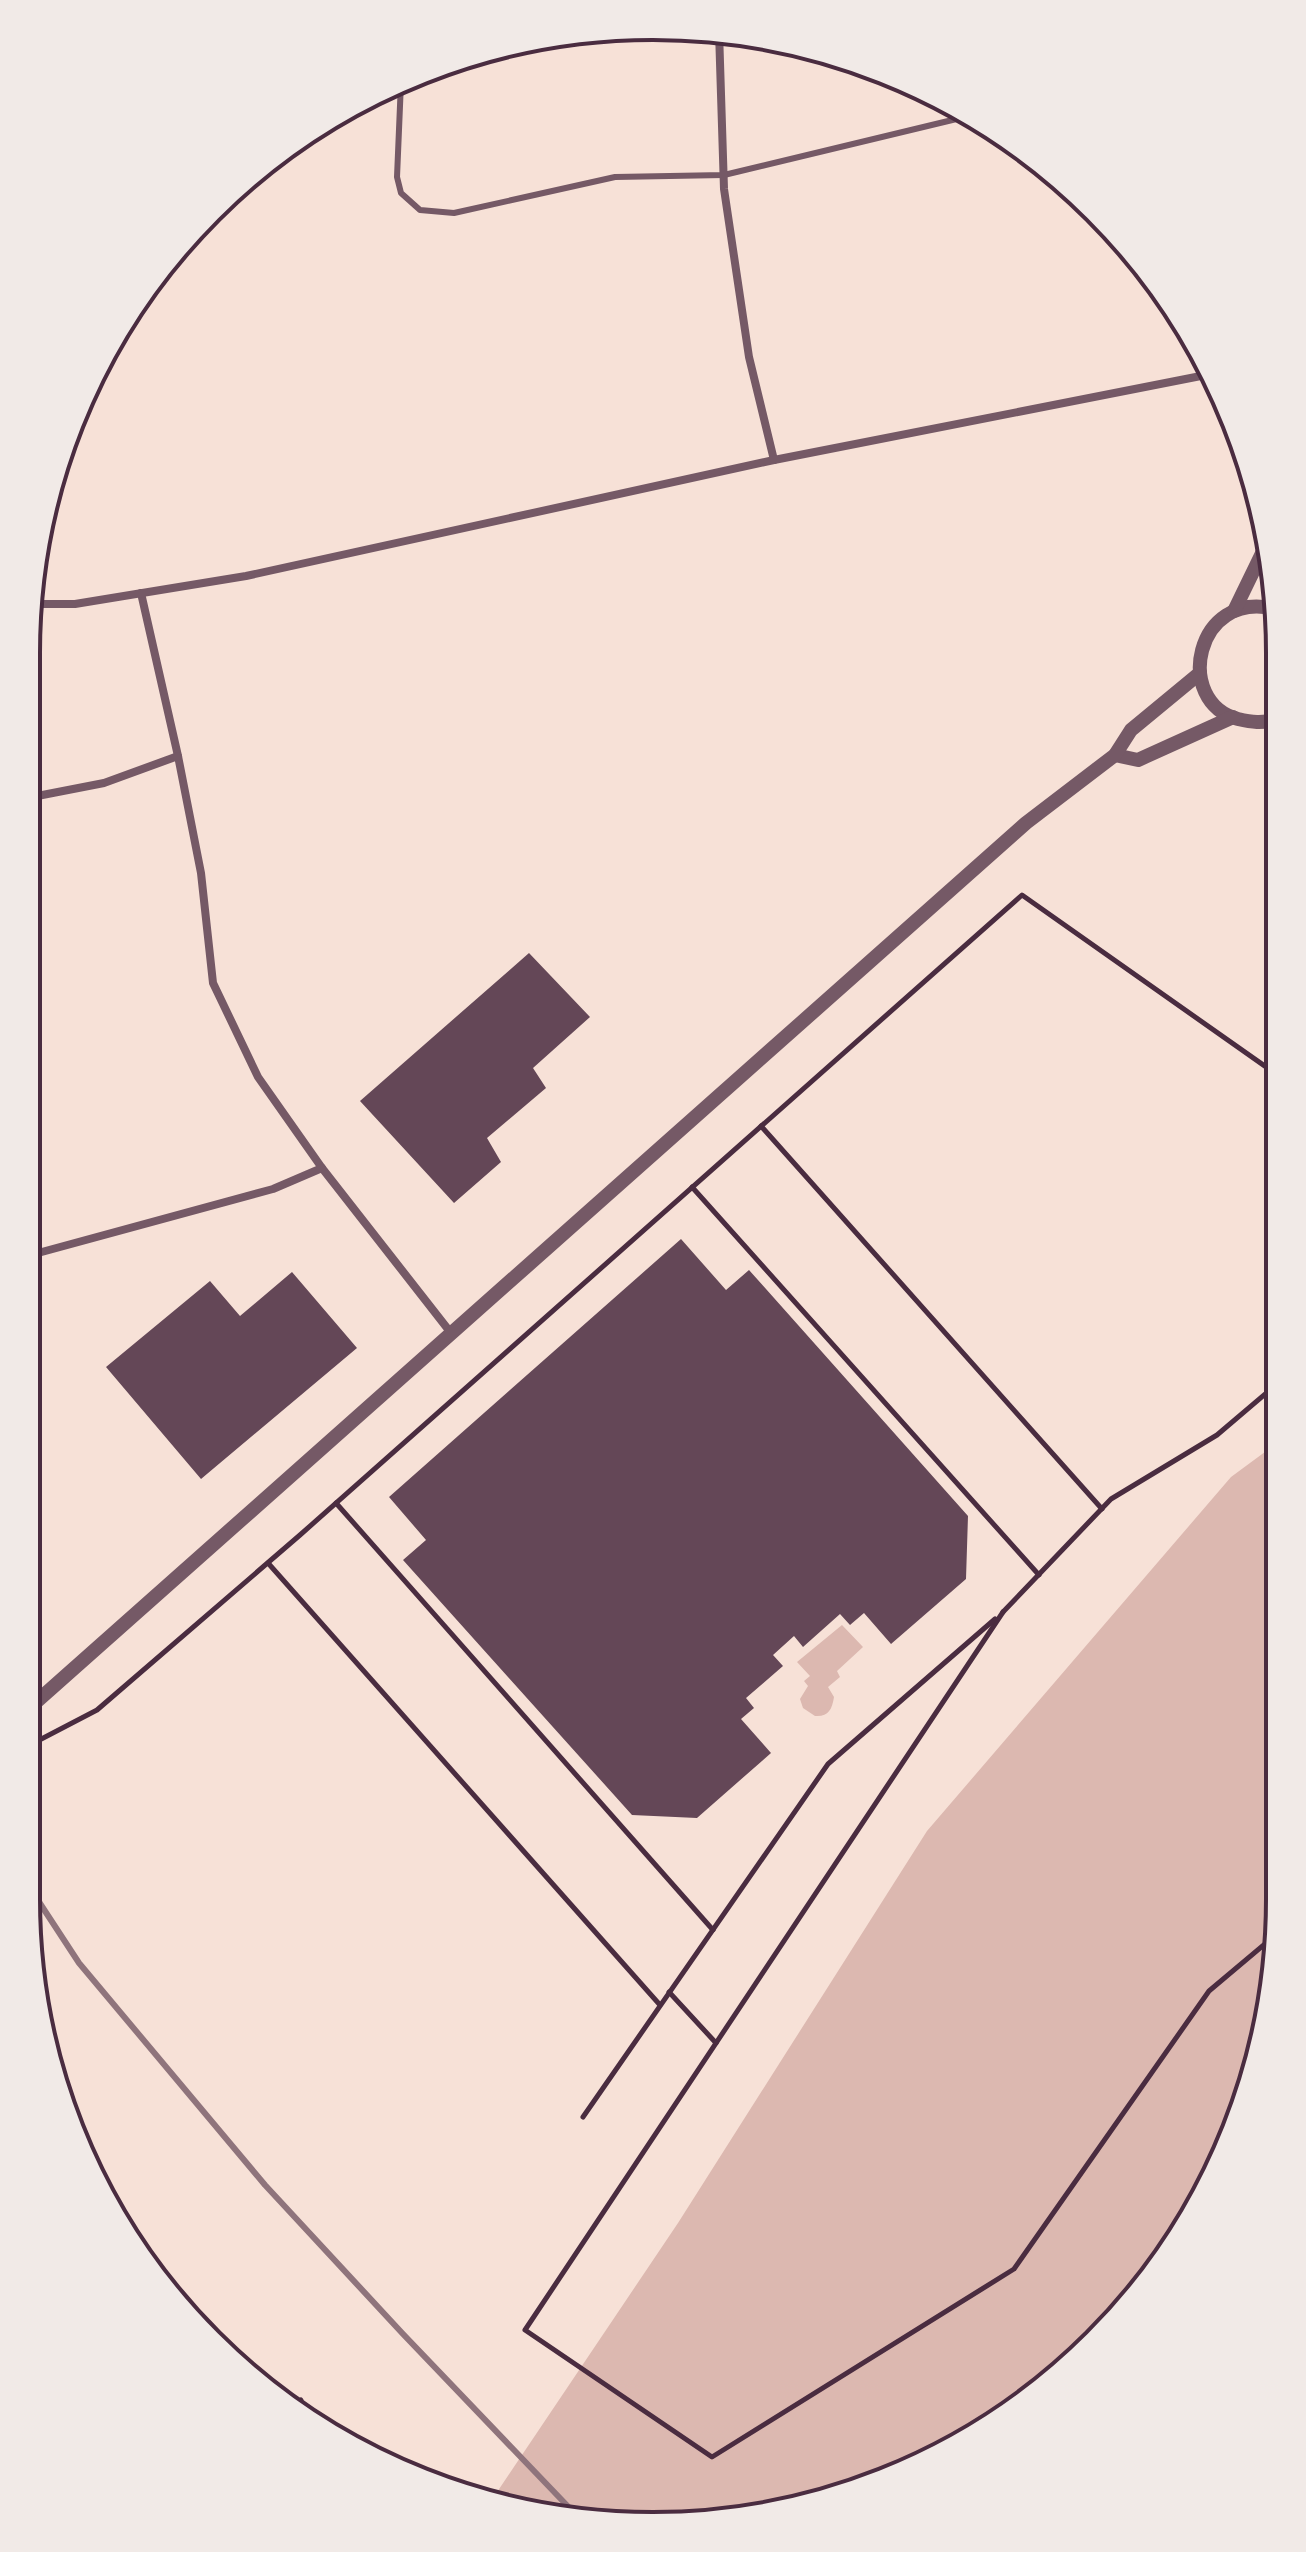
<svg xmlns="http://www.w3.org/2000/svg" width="1306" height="2552" font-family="Commissioner,sans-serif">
<rect width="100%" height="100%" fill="#f7e1d7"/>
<g fill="#dcb8b0">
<path d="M1277,1443L1279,1940L1259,2061L1215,2177L1096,2343L930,2462L734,2521L612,2525L489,2504L678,2223L927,1831L1231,1477Z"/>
<path d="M842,1625L863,1647L837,1671L840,1677L828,1687L834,1697C832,1710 828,1717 815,1716L803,1708L800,1699L808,1686L804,1681L810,1676L797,1662Z"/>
</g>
<g fill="#644757">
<path d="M529,953L590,1017L533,1068L546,1088L487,1138L501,1162L454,1203L360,1101Z"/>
<path d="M681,1239L726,1290L749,1270L968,1516L966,1579L891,1644L864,1613L850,1625L840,1614L803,1647L794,1636L773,1655L783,1666L746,1698L754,1708L741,1719L771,1753L697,1818L632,1815L403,1560L426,1540L389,1497Z"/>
<path d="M292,1272L357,1348L201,1479L106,1367L210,1281L240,1316Z"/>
</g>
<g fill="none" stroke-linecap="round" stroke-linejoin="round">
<g stroke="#4a2c40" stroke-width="5">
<path d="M761,1126L1102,1509"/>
<path d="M692,1187L1039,1575"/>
<path d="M336,1503L713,1930"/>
<path d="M268,1563L660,2005"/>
<path d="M1003,1612L525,2330L712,2457L1014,2269L1209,1991L1279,1932"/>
<path d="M1003,1612L1111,1499L1217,1435L1277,1384"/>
<path d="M26,1747L97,1710L300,1535L1022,895L1276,1074"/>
<path d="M669,1992L716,2043"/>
<path d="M583,2117L828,1764L995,1619"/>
<path d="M293,2409L301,2400"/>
</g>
<path stroke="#755966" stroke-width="6" d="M401,82L397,177L401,193L420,210L454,213L615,177L724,175L969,116"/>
<g stroke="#755966" stroke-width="8">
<path d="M719,31L724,189L749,357L774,460"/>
<path d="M141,593L178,756L201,873L213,983L258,1077L322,1168L451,1333"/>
<path d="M29,604H75L246,576L774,460L1211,374"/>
<path d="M27,798L104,783L178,756"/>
<path d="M27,1256L273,1189L322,1168"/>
</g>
<g stroke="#755966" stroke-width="14">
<path d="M1275,609C1195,589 1173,702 1238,719C1251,722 1263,724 1275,719"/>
<path d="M1234,611L1267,543"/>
<path d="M1115,755L1138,760L1233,717"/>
<path d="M26,1711L990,855L1026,823L1115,755L1131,730L1200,673"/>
</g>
<path stroke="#8f747c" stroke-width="6" d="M26,1882L79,1963L265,2185L403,2334L580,2519"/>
</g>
<path d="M0 0H1306V2552H0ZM653 40H653A613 613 0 0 1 1266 653V1899A613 613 0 0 1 653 2512H653A613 613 0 0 1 40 1899V653A613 613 0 0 1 653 40Z" fill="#f1eae7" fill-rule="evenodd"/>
<path fill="none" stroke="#4a2c40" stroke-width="4" d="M653 40H653A613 613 0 0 1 1266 653V1899A613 613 0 0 1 653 2512H653A613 613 0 0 1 40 1899V653A613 613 0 0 1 653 40Z"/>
</svg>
